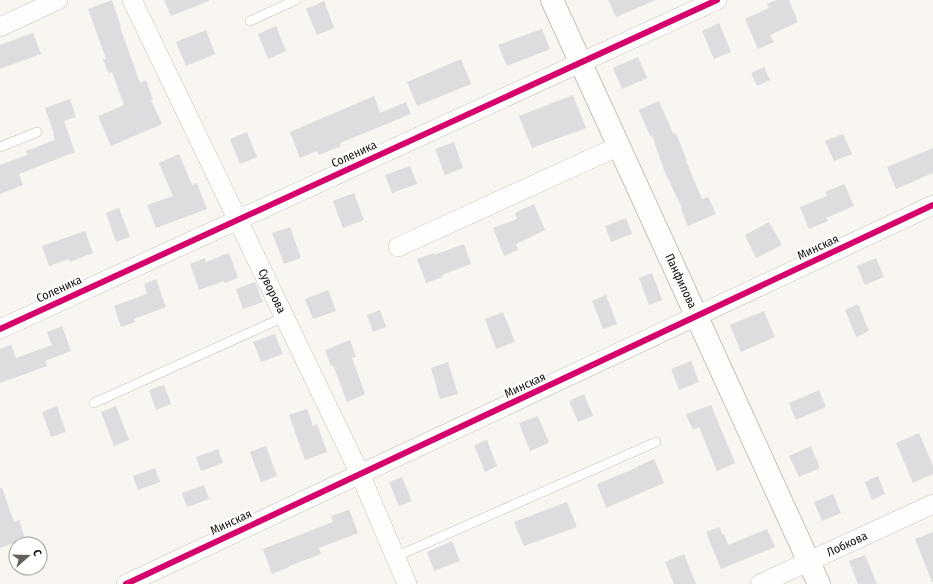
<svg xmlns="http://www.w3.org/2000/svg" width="933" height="584" font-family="'Fira Sans Condensed',sans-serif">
<rect width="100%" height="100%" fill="#f9f5f0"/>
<g fill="#dedcde">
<path d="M112,0L121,27H120L140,83L146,80L153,100H151L162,124L111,146L98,116L124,105L112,72L108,73L103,59H106L88,9Z"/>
<path d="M164,0H209V1L171,16Z"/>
<path d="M608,0H656L616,17Z"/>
<path d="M776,0H789L798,22L770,35L774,42L758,49L745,19L769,8L767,4Z"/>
<path d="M324,1L334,28L317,35L306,9Z"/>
<path d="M719,23L731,52L714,59L702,31Z"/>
<path d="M276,26L286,51L268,59L258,34Z"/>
<path d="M542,29L550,49L507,66L498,45Z"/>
<path d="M206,30L215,54L186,66L176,42Z"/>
<path d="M33,33L41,54L0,69V45Z"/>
<path d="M638,57L647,78L622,89L613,68Z"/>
<path d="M461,59L471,84L417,106L407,82Z"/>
<path d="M764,67L770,80L757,86L751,73Z"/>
<path d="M573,95L586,128L532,148L519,116Z"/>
<path d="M374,96L380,113L406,102L411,114L340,143L341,146L319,155L317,151L300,158L290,132Z"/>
<path d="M70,99L76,117L64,121L75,152L19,174L23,185L0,194V165L27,155L26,151L55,140L53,135L54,134L45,108Z"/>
<path d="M659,101L674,135L676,133L687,161H686L702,199L708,197L716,214L688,226L681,209L682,208L664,170L652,135L650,136L639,110Z"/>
<path d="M247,132L257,157L240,164L230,139Z"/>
<path d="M843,134L852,154L834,161L825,141Z"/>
<path d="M454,142L463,168L445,175L435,149Z"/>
<path d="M933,148V173L896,189L887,167Z"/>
<path d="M179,154L192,185L197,183L207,209L156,228L147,205L173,196L159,163Z"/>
<path d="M410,166L417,184L392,193L385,175Z"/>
<path d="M844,184L854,206L826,218L828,221L809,229L800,207L827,196L825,192Z"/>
<path d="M354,193L364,220L343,228L333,201Z"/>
<path d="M534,204L545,230L516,244L518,250L504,256L493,228L517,219L515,213Z"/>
<path d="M119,208L130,237L116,242L106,213Z"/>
<path d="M626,218L632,234L611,242L605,226Z"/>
<path d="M769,222L782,245L756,258L745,235Z"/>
<path d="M290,227L301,258L284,264L272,233Z"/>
<path d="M85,231L93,253L70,262L69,259L49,266L42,246Z"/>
<path d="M464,244L471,264L442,275L443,277L426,283L417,259L434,253V255Z"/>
<path d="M229,253L238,278L225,283L224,281L199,290L190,264L205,258L206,262Z"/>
<path d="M876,258L884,277L865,285L857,266Z"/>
<path d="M652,273L662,300L649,305L639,278Z"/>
<path d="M156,279L166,307L134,319L135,322L121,327L114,306L147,294L144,284Z"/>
<path d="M255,282L263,302L243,309L236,289Z"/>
<path d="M328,290L336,311L313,319L305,299Z"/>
<path d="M606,295L617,324L603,329L592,301Z"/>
<path d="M858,304L869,331L856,337L845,310Z"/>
<path d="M380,310L386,327L373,332L367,315Z"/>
<path d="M764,311L775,337L741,352L730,325Z"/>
<path d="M503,312L515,342L496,349L485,319Z"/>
<path d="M62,326L71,351L45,361L47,366L0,383V349L11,345L16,358L52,345L47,332Z"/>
<path d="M275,334L283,354L261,362L253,342Z"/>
<path d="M350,340L356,357L352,358L365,394L347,402L333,365L331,366L325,350Z"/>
<path d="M691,361L699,382L679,390L671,369Z"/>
<path d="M448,362L458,394L440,399L431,368Z"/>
<path d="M164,385L171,404L156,410L149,390Z"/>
<path d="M819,390L826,407L796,420L789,403Z"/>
<path d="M584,394L593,416L578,422L569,401Z"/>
<path d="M711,405L735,463L717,471L699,427L693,430L686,414Z"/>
<path d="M57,406L66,432L51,437L42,412Z"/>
<path d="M116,406L129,440L114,446L101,412Z"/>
<path d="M307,409L313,426L317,424L327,452L305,460L289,415Z"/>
<path d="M538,416L549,443L530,451L519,423Z"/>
<path d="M919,433L933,466V474L913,483L896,443Z"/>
<path d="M487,440L497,466L485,472L474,445Z"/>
<path d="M266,446L277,476L261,482L250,452Z"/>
<path d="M811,446L820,468L799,477L789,456Z"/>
<path d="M218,449L223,463L201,471L196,457Z"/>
<path d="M654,459L664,483L606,508L597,484L638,467V466Z"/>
<path d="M155,468L160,482L138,490L133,476Z"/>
<path d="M878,476L885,494L872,500L865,482Z"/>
<path d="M402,477L412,501L399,506L389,482Z"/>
<path d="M204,485L209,499L187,507L182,493Z"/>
<path d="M0,488H2L14,522L19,520L25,539L0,548Z"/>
<path d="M833,494L841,513L822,521L814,502Z"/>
<path d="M567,502L577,527L524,546L514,522Z"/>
<path d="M349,510L358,533L319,548L321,554L289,566V567L272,574L263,549L333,522L331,516Z"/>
<path d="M719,527L722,534H724L728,545L767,529L775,547L721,569L706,532Z"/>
<path d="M933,532V582H932L915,539Z"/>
<path d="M452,541L460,561L434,571L427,552Z"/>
<path d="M684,554L696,584H674L665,562Z"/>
<path d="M865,555L877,584H858L849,561Z"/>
</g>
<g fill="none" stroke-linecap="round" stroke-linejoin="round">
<g stroke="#c5c0ba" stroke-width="10">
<g id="service">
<path d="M250,21L296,0"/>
<path d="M0,147L37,132"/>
<path d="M94,403L284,317"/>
<path d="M395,557L656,442"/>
</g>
</g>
<g stroke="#c5c0ba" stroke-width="20">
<g id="minor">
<path d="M132,0L360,474L407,584"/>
<path d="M0,27L58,0"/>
<path d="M398,247L619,146"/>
<path d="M0,329L717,0"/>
<path d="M126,584L933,205"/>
<path d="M760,584L933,504"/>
</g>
</g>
<g stroke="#c5c0ba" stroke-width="24">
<path id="tertiary" d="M552,0L819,584"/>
</g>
<use href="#service" stroke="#fefefd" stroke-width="9"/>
<use href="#minor" stroke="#fefefd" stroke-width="19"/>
<use href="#tertiary" stroke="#fefefd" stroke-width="22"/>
<g stroke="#fff" stroke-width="8">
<g id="cycleway">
<path d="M0,329L717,0"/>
<path d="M126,584L933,205"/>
</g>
</g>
<use href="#cycleway" stroke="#d6006c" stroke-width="6"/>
</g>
<g text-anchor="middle" stroke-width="4" stroke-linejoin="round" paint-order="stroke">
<g font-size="12" fill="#140e06" stroke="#fff">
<text transform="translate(354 154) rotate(-25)" y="4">Соленика</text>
<text transform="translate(818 247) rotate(-25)" y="4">Минская</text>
<text transform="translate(681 281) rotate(65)" y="4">Панфилова</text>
<text transform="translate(59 289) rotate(-25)" y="4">Соленика</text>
<text transform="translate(272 291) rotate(64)" y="4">Суворова</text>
<text transform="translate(525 385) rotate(-25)" y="4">Минская</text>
<text transform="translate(231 522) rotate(-25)" y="4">Минская</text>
<text transform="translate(847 544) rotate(-25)" y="4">Лобкова</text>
</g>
</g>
<g transform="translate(28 556) rotate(70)"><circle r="19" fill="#ffffff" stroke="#a19f9b"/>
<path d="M0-3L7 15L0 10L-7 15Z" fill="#645f58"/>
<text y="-6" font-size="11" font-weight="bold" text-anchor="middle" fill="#140e06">С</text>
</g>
</svg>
